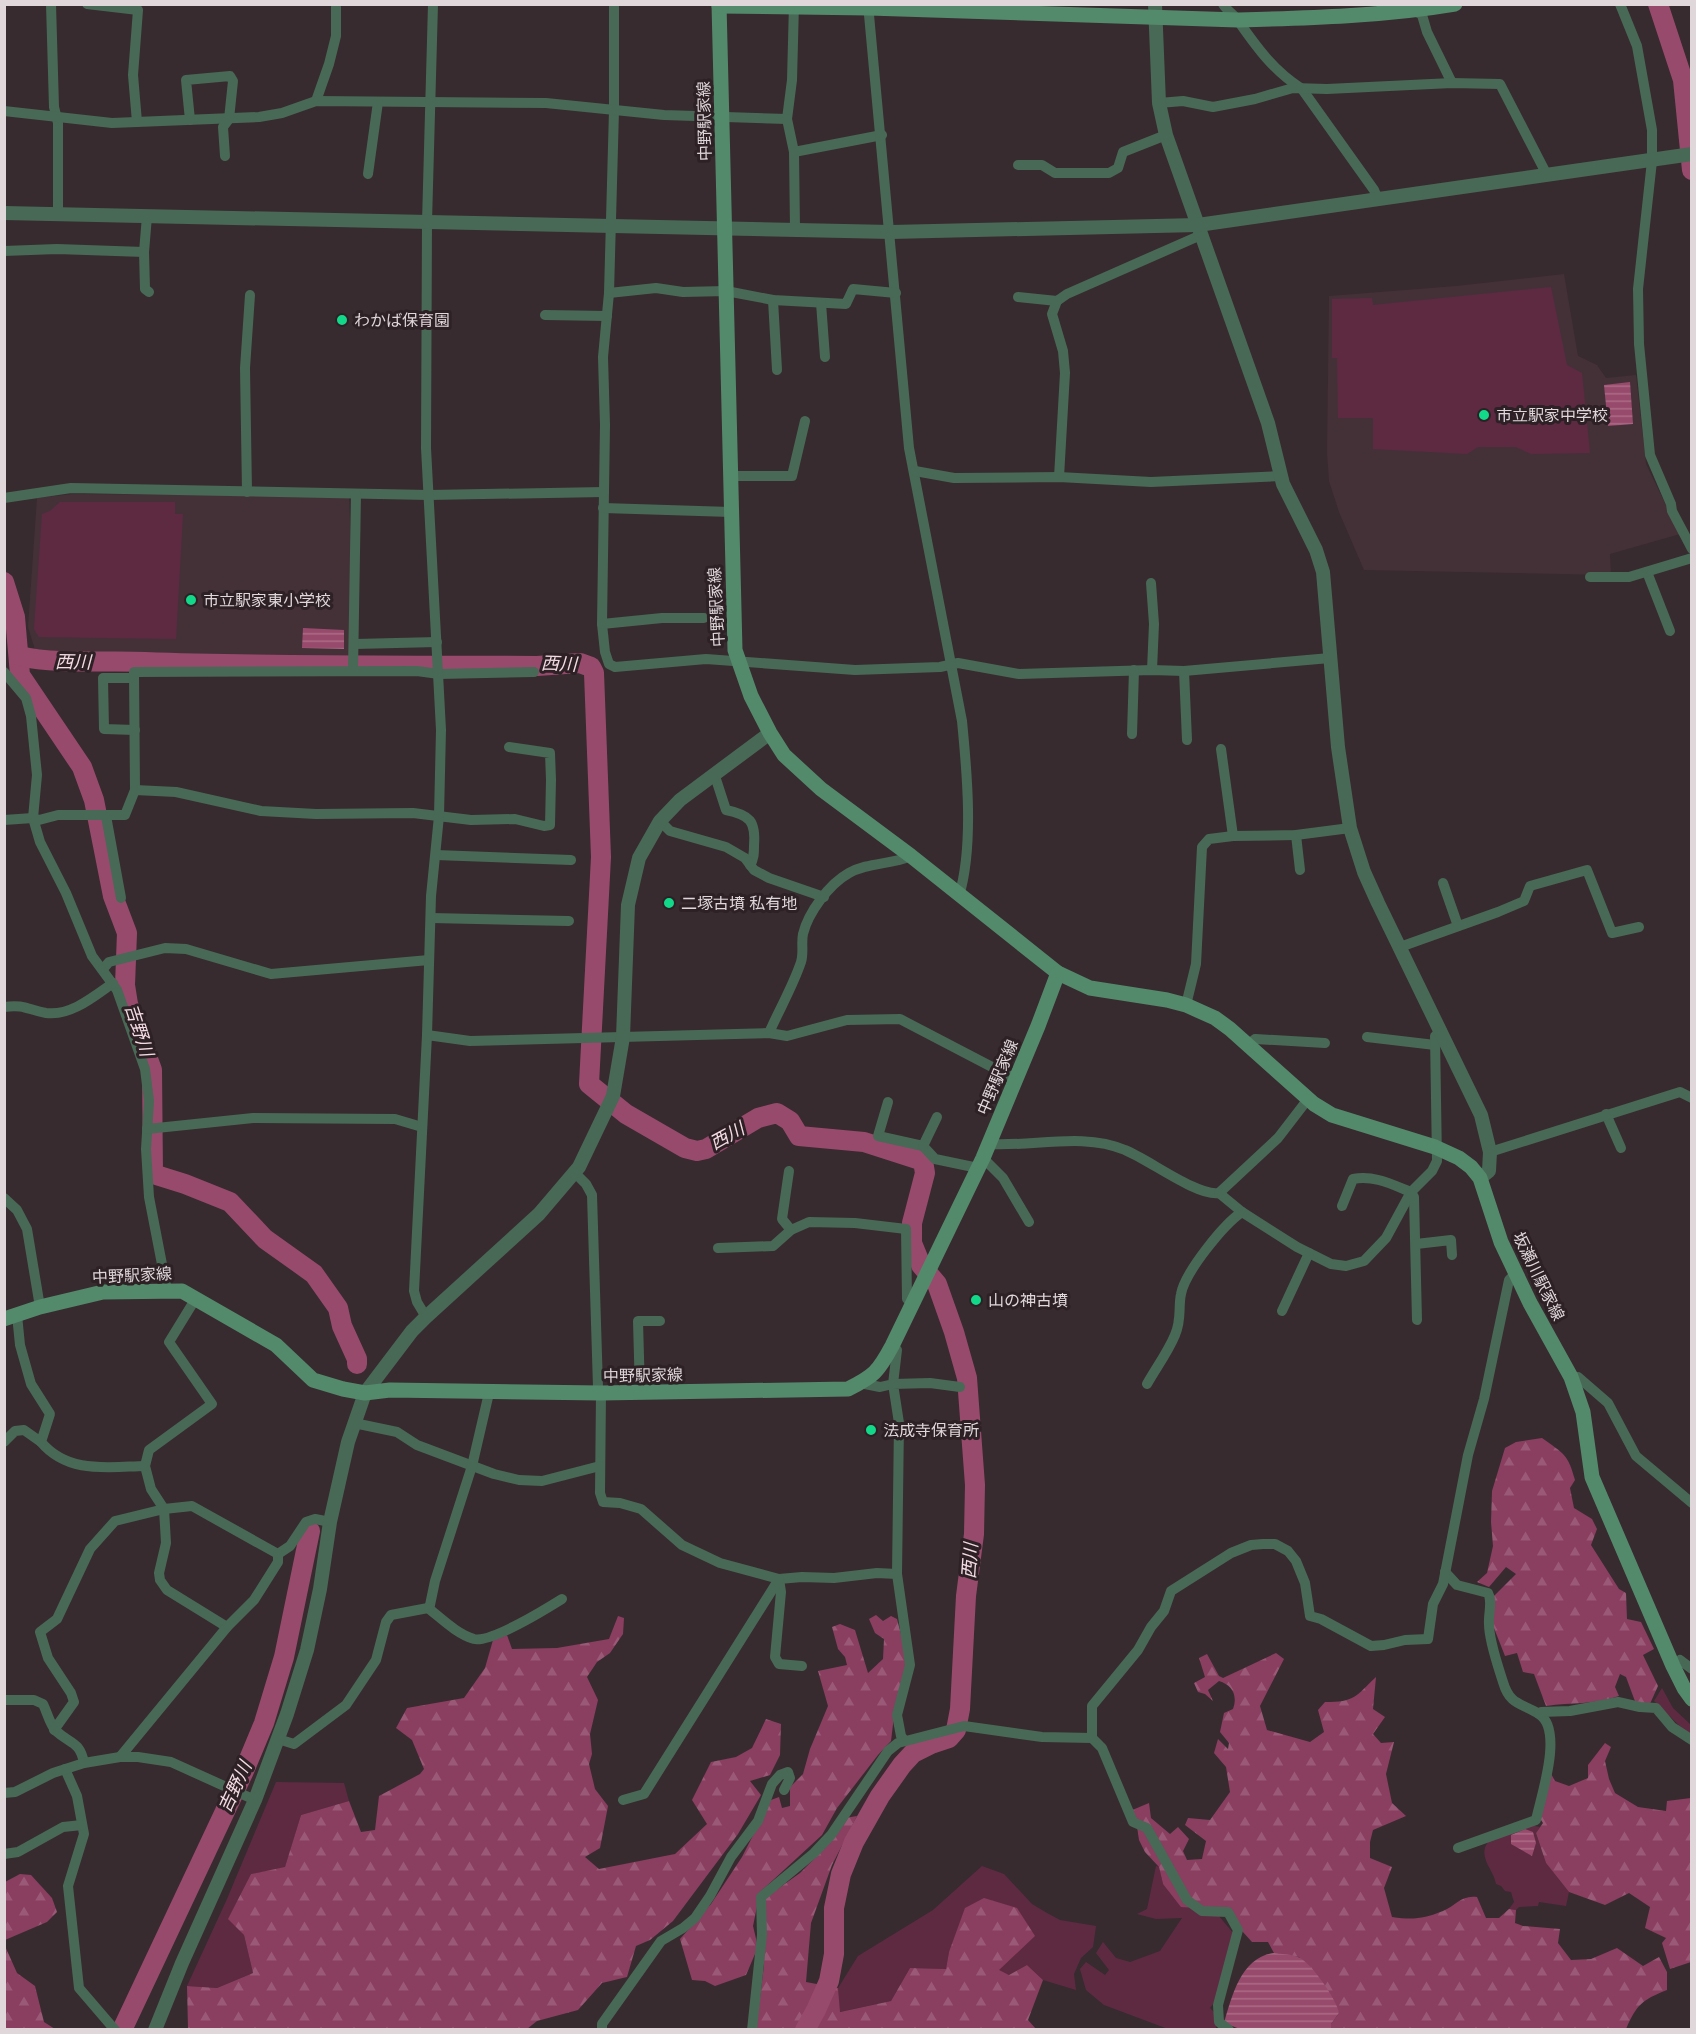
<svg xmlns="http://www.w3.org/2000/svg" width="1696" height="2034" font-family="'Open Sans','Noto Sans JP',sans-serif">
<defs>
<pattern id="forest-firs" width="22" height="20" patternUnits="userSpaceOnUse" patternTransform="scale(1.5)"><rect width="22" height="20" fill="#8a3e60"/><path d="M5 1l3.5 6h-7zM16 11l3.5 6h-7z" fill="#9a5976"/></pattern>
<pattern id="water-rules" width="6" height="5" patternUnits="userSpaceOnUse" patternTransform="scale(1.5)"><rect width="6" height="5" fill="#984a6c"/><path d="M0 2.5h6" fill="none" stroke="#ab6c87"/></pattern>
</defs>
<rect width="100%" height="100%" fill="#372b2f"/>
<g fill="#443138">
<path d="M1564,274L1578,356L1597,365L1606,378L1636,375L1646,464L1680,534L1610,554L1611,575L1364,570L1339,512L1329,481L1327,453L1329,296L1456,286Z"/>
<path d="M73,494L349,496L352,573L350,655L104,657L36,653L28,627L37,498Z"/>
</g>
<g fill="#5e2a41">
<path d="M1551,287L1567,365L1582,373L1590,453L1531,454L1516,447H1478L1467,454L1373,449V418H1338L1337,358H1332V299L1372,298L1373,305Z"/>
<path d="M60,502H175V514H183L176,639L39,637L34,629L42,514L50,511Z"/>
<path d="M1662,1688L1673,1708L1691,1725V1734L1684,1730L1654,1701Z"/>
<path d="M276,1782L344,1783L349,1801L301,1815L285,1868L251,1874L229,1918L244,1935L253,1973L217,1988L187,1986L227,1899Z"/>
<path d="M1530,1825L1540,1827L1536,1833L1546,1863L1569,1892L1566,1906L1539,1902L1538,1906L1519,1907L1516,1910L1509,1909L1514,1902L1511,1892L1505,1891L1501,1886L1496,1884C1494,1870 1477,1857 1488,1842Z"/>
<path d="M982,1866L1004,1874L1032,1904L1047,1913L1060,1920L1096,1926L1093,1947L1081,1958L1074,1974L1076,1990L1043,1980L1027,1965L1009,1975L949,1952L946,1969L910,1968L891,2001L839,2012L838,1988L858,1956L933,1910Z"/>
<path d="M1156,1866L1159,1867L1163,1884L1213,1909L1233,1933L1220,1995L1210,2008L1216,2014V2029H1168L1104,2005L1086,1990L1080,1969L1086,1962L1105,1975L1109,1970L1096,1953L1103,1942L1116,1958L1130,1962L1160,1951L1182,1918L1156,1919L1137,1914L1147,1909Z"/>
</g>
<g fill="url(#forest-firs)">
<path d="M1542,1438C1564,1454 1568,1454 1575,1480L1570,1488L1574,1508L1592,1519L1597,1529L1591,1545L1619,1589L1626,1593L1627,1619L1641,1622L1654,1649L1643,1655L1658,1686L1649,1706L1636,1704L1626,1677L1620,1674L1615,1687L1619,1696C1595,1705 1571,1702 1546,1706L1534,1674L1523,1672L1517,1653L1505,1656L1492,1623L1494,1596L1516,1574L1506,1567L1489,1587L1477,1582L1487,1573L1493,1546L1491,1522L1492,1491L1505,1448L1516,1442Z"/>
<path d="M876,1615L883,1621L891,1616L897,1619L906,1653V1672L894,1716L891,1741L878,1755L837,1808L822,1835L760,1892L753,1926L758,1947L746,1975L715,1986L705,1981L692,1980L680,1939L711,1904L742,1857L771,1800L779,1797L782,1808L790,1806V1787L803,1774L810,1749L828,1706L818,1671L847,1665L845,1657L838,1649L832,1627L840,1624L855,1630L868,1673L883,1659L884,1639L875,1633L869,1619Z"/>
<path d="M618,1616L624,1618L623,1634L610,1653L597,1662L587,1677L598,1700L590,1734L592,1754L589,1764L595,1789L608,1806L600,1848L585,1857L599,1869L675,1854L707,1824L692,1800L711,1762L736,1757L752,1748L766,1719L781,1724L780,1755L770,1775L750,1781L761,1795L738,1834L673,1921L650,1940L636,1946L627,1977L602,1983L578,2010L537,2021L527,2029H188L187,1986L217,1988L253,1973L244,1935L228,1919L251,1874L285,1867L301,1815L349,1801L361,1832L375,1830L379,1796L420,1774L424,1769L412,1740L396,1728L407,1708L464,1698L485,1668L493,1640L507,1635L512,1649L557,1648L609,1639Z"/>
<path d="M1276,1653L1284,1659L1260,1706L1267,1730L1310,1742L1324,1732L1318,1710L1325,1702C1355,1702 1355,1697 1376,1677L1373,1709L1385,1717L1373,1734L1381,1743L1394,1742L1386,1774L1392,1803L1406,1816L1373,1830L1370,1842V1858L1392,1867L1384,1888L1392,1917C1413,1920 1423,1919 1443,1911C1457,1905 1461,1895 1477,1897L1486,1918H1499L1509,1909L1516,1910L1515,1923L1523,1926L1560,1929L1558,1943L1571,1960L1591,1959L1617,1948L1643,1966L1659,1957L1667,1972V1990C1642,2000 1637,2004 1626,2029H1331V2024L1339,2013L1299,1957L1274,1953L1268,1942H1252L1242,1931L1226,1908L1213,1909L1181,1907L1163,1884L1159,1867L1145,1852L1139,1840L1136,1820L1130,1811L1149,1803L1151,1818L1170,1834L1178,1827L1189,1839L1183,1851L1187,1860L1202,1859L1206,1841L1185,1825L1188,1818L1210,1820L1230,1792L1226,1767L1214,1753L1218,1739L1228,1749L1229,1743L1220,1732L1224,1713L1233,1709C1238,1695 1232,1685 1219,1681L1208,1690L1213,1701L1205,1694L1198,1692L1194,1683L1205,1677L1199,1658L1207,1654L1219,1676L1223,1678Z"/>
<path d="M1605,1743L1611,1747L1605,1761L1609,1779L1615,1793L1638,1807L1666,1811L1667,1801L1691,1798L1692,1958L1691,1962L1670,1969L1662,1943L1666,1938L1645,1928L1650,1907L1629,1893L1605,1905L1569,1892L1546,1863L1536,1833L1543,1823L1539,1817L1549,1770L1555,1781L1569,1786L1588,1778V1765Z"/>
<path d="M857,1816L832,1865L811,1923L806,1982L838,1988L840,2012L891,2001L910,1968L946,1969L949,1952L965,1908L984,1898L1017,1908L1035,1936L999,1970L1009,1975L1027,1965L1043,1980L1028,2020L1036,2029L756,2030L764,1965L765,1898L800,1873L826,1847L845,1818Z"/>
<path d="M20,1874L31,1875L52,1898L57,1912L47,1922L5,1940V1882Z"/>
<path d="M5,1946L17,1973L35,1986L44,2022L55,2029H5Z"/>
</g>
<g fill="url(#water-rules)">
<path d="M1630,382L1633,424L1608,426L1604,385Z"/>
<path d="M303,628L344,630V649L302,648Z"/>
<path d="M1525,1829L1533,1832L1536,1843L1532,1856L1511,1844V1835Z"/>
<path d="M1274,1953C1281,1954 1291,1954 1298,1957C1311,1962 1337,2000 1339,2013L1331,2024V2029H1240L1224,2023C1232,1996 1241,1957 1274,1953Z"/>
</g>
<g fill="none" stroke-linecap="round" stroke-linejoin="round">
<g stroke="#984a6c" stroke-width="20">
<path d="M1658,4L1683,80L1692,170"/>
<path d="M4,582L15,617L20,675L82,767L94,800L113,896L127,933L125,985L128,1004L152,1070L153,1174L185,1184L230,1202L265,1239L314,1274L338,1308L342,1326L357,1359V1364"/>
<path d="M19,656C60,665 103,660 145,662C276,667 406,665 537,666L580,663L591,667L594,673L601,857L589,1084L626,1114L685,1148L697,1151L706,1149L758,1118L777,1113L790,1121L799,1136L864,1142L923,1161L925,1173L912,1223V1243L921,1265L937,1284L954,1332L967,1378L975,1485L974,1534L966,1596L960,1709L956,1730L949,1738L931,1744L913,1753L902,1765L880,1796L854,1842L841,1874L834,1908V1954L829,1981L816,2010L805,2030"/>
<path d="M122,2030L244,1771L264,1723L284,1657L310,1531"/>
</g>
<g stroke="#486956" stroke-width="10">
<path d="M51,4L54,107L58,123V214"/>
<path d="M87,4L138,10L133,75L137,122"/>
<path d="M614,4V110L609,293L603,357L605,425L602,624L605,652L609,664L615,667L706,659L855,670L940,667L958,663L1019,674L1152,670L1184,671L1330,658"/>
<path d="M794,4L792,80L787,119L794,152L882,135"/>
<path d="M868,4L909,448L962,721C967,772 974,846 959,896"/>
<path d="M1223,4C1227,11 1235,15 1239,22C1258,49 1274,71 1302,89L1374,190L1378,199"/>
<path d="M1620,4L1637,46L1652,130V161L1638,289L1639,344L1650,455L1671,504L1672,511L1692,549"/>
<path d="M1412,9L1422,15L1427,32L1452,83"/>
<path d="M316,101L329,64L336,36V7"/>
<path d="M1159,103L1183,101L1213,107L1255,99L1293,88L1327,89L1452,83L1500,84L1547,175"/>
<path d="M4,111L112,123L259,117L282,113L316,101L546,103L664,115L787,119"/>
<path d="M190,120L186,80L230,76L233,81L229,119L223,127L225,156"/>
<path d="M794,152L795,229"/>
<path d="M1018,165H1042L1055,173H1109L1118,168L1123,152L1166,135"/>
<path d="M368,174L378,102"/>
<path d="M147,216L144,252L145,289L149,292"/>
<path d="M4,251L57,249L144,252"/>
<path d="M609,293L656,288L683,292L726,291L773,300L846,304L853,289L896,293"/>
<path d="M1018,297L1057,301L1067,294L1201,235"/>
<path d="M773,300L777,370"/>
<path d="M1057,301L1052,314L1063,351L1065,373L1059,477"/>
<path d="M821,303L825,357"/>
<path d="M545,315L607,316"/>
<path d="M915,471L954,478L1059,477L1151,482L1281,476"/>
<path d="M730,476H792L805,421"/>
<path d="M247,492L245,368L250,295"/>
<path d="M4,498L71,488L429,495L604,492"/>
<path d="M603,508L731,512"/>
<path d="M1647,572L1670,631"/>
<path d="M1590,577H1629L1692,558"/>
<path d="M1151,583L1154,624L1152,670"/>
<path d="M602,624L662,618H704"/>
<path d="M355,644L437,642"/>
<path d="M353,671L356,494"/>
<path d="M1184,671L1187,740"/>
<path d="M4,672L26,698L31,716L37,775L33,818L40,842L66,893L92,956L117,990L145,1069L149,1101L146,1149L149,1197L167,1290"/>
<path d="M134,678H103L104,729L135,730"/>
<path d="M1132,734L1134,670"/>
<path d="M1221,749L1233,836"/>
<path d="M714,773L726,810C750,815 756,821 754,846C754,853 754,859 750,865"/>
<path d="M135,790L134,672L417,671L439,674L534,672"/>
<path d="M106,816L121,898"/>
<path d="M4,820L33,818L39,820L58,815H125L135,790L176,792L261,811L316,814L413,813L471,820L515,819L544,826L550,825L551,780L550,753L509,747"/>
<path d="M660,821L670,831L726,847L745,858L754,870L769,878L824,897"/>
<path d="M1296,835L1300,870"/>
<path d="M436,855L571,860"/>
<path d="M1443,883L1458,926"/>
<path d="M431,918L569,921"/>
<path d="M1400,947L1498,912L1524,901L1530,886L1587,870L1612,933L1639,927"/>
<path d="M103,969L109,962L165,948L186,949L271,974L429,960"/>
<path d="M1186,1005L1196,964L1202,847L1209,839L1233,836L1296,835L1350,828"/>
<path d="M4,1007C25,1004 28,1010 46,1013C71,1016 93,997 113,983"/>
<path d="M769,1033C779,1010 793,986 801,962C804,953 801,943 803,934C808,913 829,884 849,873C868,862 891,865 911,856"/>
<path d="M427,1035L470,1041L769,1033L787,1036L847,1020L900,1019L1015,1079"/>
<path d="M1367,1037L1435,1045"/>
<path d="M1248,1045L1255,1039L1325,1043"/>
<path d="M888,1102L878,1136L923,1146L935,1159L978,1168"/>
<path d="M1606,1114L1621,1148"/>
<path d="M147,1129L253,1118L395,1119L422,1127"/>
<path d="M989,1144C1033,1147 1083,1132 1125,1150C1148,1159 1198,1197 1219,1193L1278,1138L1308,1099"/>
<path d="M923,1146L937,1117"/>
<path d="M1490,1152L1680,1092L1692,1098"/>
<path d="M983,1158L1003,1178L1029,1222"/>
<path d="M789,1171L782,1219L791,1230"/>
<path d="M575,1173L586,1184L592,1195L598,1387L601,1393L600,1493L603,1502L620,1503L641,1509L682,1545L720,1563L779,1579L802,1577L834,1578L877,1573L897,1574"/>
<path d="M1219,1193L1242,1212L1297,1247L1331,1264L1346,1266L1364,1261L1386,1238L1411,1192L1432,1171L1437,1161L1435,1036L1442,1031"/>
<path d="M4,1198L17,1210L27,1229L40,1307"/>
<path d="M1342,1206L1353,1179C1374,1175 1391,1184 1411,1192L1414,1197L1417,1320"/>
<path d="M1416,1244L1451,1240L1452,1255"/>
<path d="M718,1248L773,1246L791,1230L809,1222L855,1223L906,1229L907,1299L913,1304"/>
<path d="M196,1298L169,1342L212,1404L149,1450L145,1466L151,1489L164,1509L166,1543L159,1573L160,1580L167,1590L227,1627"/>
<path d="M1282,1311L1309,1253"/>
<path d="M17,1315L20,1345L31,1384L50,1414L41,1442C68,1474 107,1467 145,1466"/>
<path d="M426,1317L417,1302L414,1291L427,1035L431,896L439,816L441,730L426,448L427,222L433,4"/>
<path d="M1571,1377H1578L1608,1403L1636,1456L1692,1503"/>
<path d="M860,1383L880,1387L893,1384L897,1350L892,1346"/>
<path d="M1147,1384C1156,1368 1168,1352 1175,1335C1182,1319 1178,1308 1181,1294C1185,1272 1224,1224 1242,1212"/>
<path d="M640,1393L638,1321H660"/>
<path d="M354,1423L397,1432L417,1445L494,1474L519,1480L542,1481L600,1466"/>
<path d="M4,1442L15,1431L24,1430L41,1442"/>
<path d="M1445,1572L1457,1585L1488,1593C1493,1602 1488,1614 1489,1624C1489,1641 1498,1666 1503,1682C1510,1706 1522,1703 1539,1714C1564,1730 1541,1796 1536,1820L1458,1848"/>
<path d="M779,1579L781,1592L775,1657L779,1664L802,1666"/>
<path d="M428,1608C442,1619 457,1634 474,1639C491,1643 546,1609 562,1599"/>
<path d="M1673,1666L1680,1660L1692,1669"/>
<path d="M4,1700H34L43,1704C47,1712 50,1725 56,1731C70,1744 80,1741 84,1763"/>
<path d="M1539,1714L1541,1712L1570,1711L1618,1702L1640,1707L1656,1708L1672,1727L1692,1740"/>
<path d="M54,1730L74,1702L71,1693L48,1658L40,1632L57,1619L90,1549L115,1521L164,1509L192,1506L278,1554L290,1546L306,1522L315,1519L330,1522"/>
<path d="M1092,1738V1706L1138,1650L1151,1627L1164,1611L1171,1591L1231,1553L1251,1545L1263,1544H1275L1288,1551L1296,1561L1305,1583L1310,1616L1321,1619L1371,1646L1384,1645L1405,1640L1428,1639L1433,1604L1443,1584L1468,1455L1484,1399L1509,1280L1515,1274"/>
<path d="M278,1739L294,1744L346,1705L376,1660L386,1622L391,1615L428,1608L430,1605L435,1581L472,1466L489,1393"/>
<path d="M904,1740L901,1736L897,1715L910,1665L897,1574L899,1423L893,1384L930,1383L960,1387"/>
<path d="M120,1757L227,1627L254,1600L278,1562V1554"/>
<path d="M65,1769L77,1796L84,1834L68,1886L79,1988L115,2030"/>
<path d="M4,1793L15,1792L53,1773L84,1763L120,1757H138L171,1762L255,1800"/>
<path d="M623,1800L644,1794L779,1579"/>
<path d="M4,1854L18,1852L63,1827L82,1825"/>
<path d="M602,2030V2024L661,1941L683,1928L695,1918L710,1896L731,1857L758,1821L772,1784L780,1775L788,1772L790,1778L784,1790"/>
<path d="M752,2030L762,1935L761,1897L814,1853L831,1835L888,1751L898,1743L964,1726L1042,1737L1092,1738L1102,1748L1133,1822L1147,1828L1187,1900L1202,1911L1228,1912L1238,1930L1218,2005L1219,2022L1229,2030"/>
</g>
<g stroke="#486956" stroke-width="14">
<path d="M1155,4L1159,103L1166,135L1268,423L1283,484L1316,550L1323,572L1338,747L1350,828L1364,872L1378,903L1481,1115L1490,1152L1489,1171L1480,1178"/>
<path d="M4,213L891,232L1198,225L1692,154"/>
<path d="M155,2030L182,1963L255,1800L287,1714L307,1650L320,1589L330,1522L348,1442L365,1393L412,1331L426,1317L539,1214L579,1167L613,1096L623,1037L628,905L639,858L660,821L680,800L770,733"/>
</g>
<g stroke="#538a6b" stroke-width="15">
<path d="M719,4L735,650L751,696L770,733L784,755L821,789L911,856L1058,973L1090,988L1167,1000L1186,1005L1215,1018L1230,1029L1314,1104L1332,1115L1435,1147L1459,1158L1471,1167L1480,1178L1501,1242L1530,1303L1571,1377L1583,1412L1592,1477L1673,1666L1684,1688L1692,1699"/>
<path d="M719,6L869,8L1238,20C1310,18 1384,16 1455,4"/>
<path d="M4,1319L40,1307L103,1292L182,1291L276,1345L313,1380L343,1389L365,1393L390,1390L601,1393L848,1389C874,1376 878,1372 892,1346L983,1158L1038,1026L1058,973"/>
</g>
</g>
<g fill="#12d98a" stroke="#2d2126" stroke-width="2">
<circle cx="342" cy="320" r="6"/>
<circle cx="1484" cy="415" r="6"/>
<circle cx="191" cy="600" r="6"/>
<circle cx="669" cy="903" r="6"/>
<circle cx="976" cy="1300" r="6"/>
<circle cx="871" cy="1430" r="6"/>
</g>
<g text-anchor="middle" stroke-width="6" stroke-linejoin="round" paint-order="stroke">
<g font-size="16" fill="#dfd7da" stroke="#2d2126">
<text transform="translate(704 121) rotate(-91)" y="6">中野駅家線</text>
<text transform="translate(716 607) rotate(-93)" y="6">中野駅家線</text>
<text transform="translate(997 1077) rotate(-67)" y="6">中野駅家線</text>
<text transform="translate(132 1275) rotate(-3)" y="6">中野駅家線</text>
<text transform="translate(1539 1276) rotate(64)" y="6">坂瀬川駅家線</text>
<text transform="translate(643 1375) rotate(-1)" y="6">中野駅家線</text>
</g>
<g font-size="16" fill="#dfd7da" stroke="#2d2126" text-anchor="start">
<text x="354" y="326">わかば保育園</text>
<text x="1496" y="421">市立駅家中学校</text>
<text x="203" y="606">市立駅家東小学校</text>
<text x="681" y="909">二塚古墳 私有地</text>
<text x="988" y="1306">山の神古墳</text>
<text x="883" y="1436">法成寺保育所</text>
</g>
<g font-size="18" font-style="italic" fill="#f4dce4" stroke="#2d2126">
<text transform="translate(73 662) rotate(1)" y="6">西川</text>
<text transform="translate(559 664) rotate(2)" y="6">西川</text>
<text transform="translate(139 1030) rotate(72)" y="6">吉野川</text>
<text transform="translate(727 1136) rotate(-29)" y="6">西川</text>
<text transform="translate(970 1561) rotate(-86)" y="6">西川</text>
<text transform="translate(235 1787) rotate(-65)" y="6">吉野川</text>
</g>
</g>
<rect width="1696" height="2034" fill="none" stroke="#dfd7da" stroke-width="12"/>
</svg>
